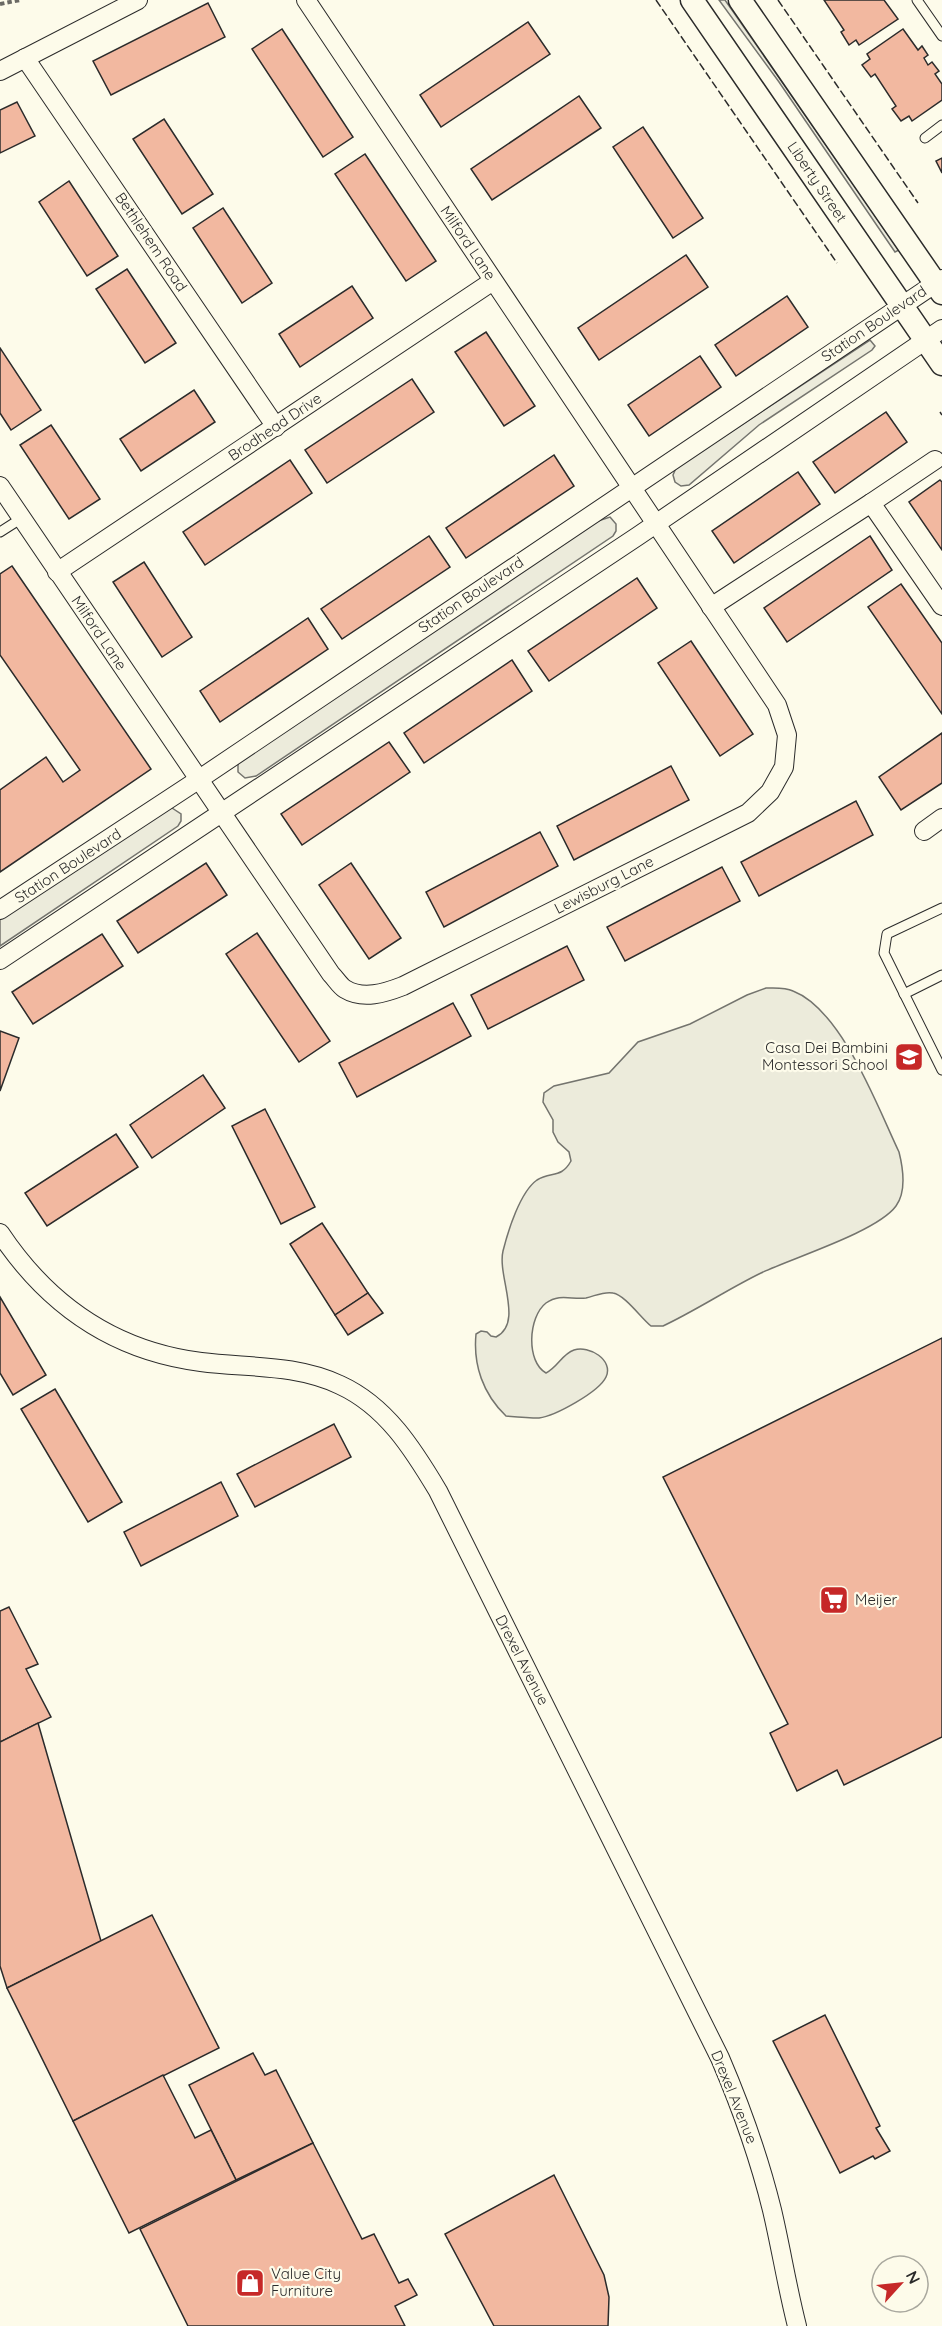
<svg xmlns="http://www.w3.org/2000/svg" width="942" height="2326" font-family="Quicksand,sans-serif">
<rect width="100%" height="100%" fill="#fdfbea"/>
<g fill="#ecebdb" stroke="#74746e" stroke-width="1.5">
<path d="M719,0H725L899,250L895,252L779,82Z"/>
<path d="M870,340L875,346L872,350L759,425L689,485L681,486L675,482L673,475L676,468Z"/>
<path d="M610,517L616,524V531L613,536L256,776L245,778L238,772V762L598,521Z"/>
<path d="M172,808L181,814V821L178,826L0,946V920L165,809Z"/>
<path d="M766,988C775,988 785,987 793,991C842,1010 877,1106 899,1152C903,1168 907,1191 896,1206C877,1232 792,1258 761,1273C728,1289 697,1310 663,1326H651C641,1318 625,1295 613,1293C604,1291 595,1296 586,1298C572,1300 560,1293 546,1303C528,1317 526,1362 546,1373C558,1367 562,1354 574,1350C589,1345 614,1360 606,1377C599,1392 555,1416 539,1418C528,1418 517,1417 506,1416C483,1394 473,1365 476,1334L481,1331L487,1332L491,1336L496,1337C524,1323 497,1276 503,1251C508,1231 520,1192 537,1180C551,1171 561,1179 571,1161L569,1152L558,1142L553,1132V1120L543,1102L544,1093L554,1086L609,1073L638,1042L690,1024L747,995Z"/>
</g>
<g fill="#f2b8a0" stroke="#2b2b2b" stroke-width="1.5">
<path d="M824,0H884L898,19L859,45L856,40L849,45L841,32L844,30Z"/>
<path d="M208,3L225,37L111,95L93,61Z"/>
<path d="M528,22L550,54L441,127L420,95Z"/>
<path d="M282,29L353,137L323,157L252,49Z"/>
<path d="M903,29L918,50L922,46L928,55L924,58L928,65L932,62L939,71L935,74L942,84V100L912,121L909,116L901,121L892,109L896,106L875,74L871,77L862,65L870,59L867,54Z"/>
<path d="M579,96L601,128L492,200L471,169Z"/>
<path d="M17,102L35,136L0,153V110Z"/>
<path d="M164,119L213,194L182,214L133,139Z"/>
<path d="M643,127L703,218L673,238L613,147Z"/>
<path d="M365,154L436,261L406,281L335,174Z"/>
<path d="M942,158V173L936,161Z"/>
<path d="M69,181L118,256L87,276L39,202Z"/>
<path d="M223,208L272,283L242,303L193,228Z"/>
<path d="M686,255L708,287L599,360L578,328Z"/>
<path d="M127,269L176,343L145,363L96,289Z"/>
<path d="M352,286L373,318L300,367L279,334Z"/>
<path d="M787,296L808,327L736,376L715,345Z"/>
<path d="M486,332L535,406L504,426L455,352Z"/>
<path d="M0,348L41,410L11,430L0,413Z"/>
<path d="M700,356L721,387L649,436L628,405Z"/>
<path d="M412,379L434,412L327,483L305,450Z"/>
<path d="M194,390L215,422L141,471L120,439Z"/>
<path d="M886,412L907,442L835,493L813,462Z"/>
<path d="M51,425L100,499L69,519L20,445Z"/>
<path d="M554,455L574,486L466,558L446,528Z"/>
<path d="M290,460L312,493L205,565L183,532Z"/>
<path d="M798,472L820,504L734,563L712,531Z"/>
<path d="M940,480L942,482V550L909,502Z"/>
<path d="M429,536L450,567L342,639L321,609Z"/>
<path d="M870,536L892,570L787,642L764,608Z"/>
<path d="M144,562L192,637L162,657L113,582Z"/>
<path d="M12,566L151,769L0,872V790L46,757L63,782L80,770L0,655V574Z"/>
<path d="M637,578L657,608L549,681L528,651Z"/>
<path d="M901,584L942,643V714L868,607Z"/>
<path d="M308,618L328,649L220,722L200,691Z"/>
<path d="M691,641L753,734L720,756L658,663Z"/>
<path d="M512,660L532,691L424,763L404,733Z"/>
<path d="M942,733V783L901,810L879,777Z"/>
<path d="M389,742L410,772L302,845L281,814Z"/>
<path d="M671,766L689,800L574,860L557,826Z"/>
<path d="M856,801L873,835L759,896L741,862Z"/>
<path d="M540,832L558,866L444,927L426,892Z"/>
<path d="M206,863L227,895L138,953L117,921Z"/>
<path d="M351,863L401,938L369,959L319,885Z"/>
<path d="M722,867L740,901L625,961L607,927Z"/>
<path d="M257,933L330,1041L299,1062L226,954Z"/>
<path d="M102,934L123,966L33,1024L12,992Z"/>
<path d="M567,946L584,980L488,1029L471,995Z"/>
<path d="M453,1003L471,1036L357,1097L339,1063Z"/>
<path d="M0,1031L19,1038L0,1091Z"/>
<path d="M203,1075L225,1108L152,1158L130,1125Z"/>
<path d="M265,1109L315,1207L281,1224L232,1126Z"/>
<path d="M116,1134L138,1167L47,1226L25,1193Z"/>
<path d="M322,1223L368,1293L335,1315L290,1244Z"/>
<path d="M368,1293L383,1313L348,1335L335,1315Z"/>
<path d="M0,1297L46,1375L13,1395L0,1373Z"/>
<path d="M942,1338V1737L844,1785L837,1770L797,1791L770,1733L788,1724L663,1477Z"/>
<path d="M55,1389L122,1502L88,1522L21,1409Z"/>
<path d="M334,1424L351,1457L255,1507L237,1474Z"/>
<path d="M221,1482L238,1516L141,1566L124,1532Z"/>
<path d="M9,1607L38,1664L26,1669L51,1717L0,1742V1611Z"/>
<path d="M38,1723L101,1941L7,1988L0,1966V1742Z"/>
<path d="M152,1915L219,2048L73,2121L7,1988Z"/>
<path d="M825,2015L880,2126L876,2128L890,2151L875,2159L873,2156L840,2173L773,2041Z"/>
<path d="M253,2053L265,2075L276,2070L313,2143L236,2180L189,2085Z"/>
<path d="M163,2075L195,2138L211,2130L236,2180L129,2233L73,2121Z"/>
<path d="M313,2143L362,2239L374,2234L399,2283L408,2279L417,2295L395,2306L405,2326H188L140,2229Z"/>
<path d="M554,2175L604,2275L609,2297L608,2326H494L445,2234Z"/>
</g>
<g fill="none" stroke-linecap="round" stroke-linejoin="round">
<g stroke="#2b2b2b" stroke-width="11">
<g id="service">
<path d="M917,0L942,36"/>
<path d="M925,138L942,125"/>
<path d="M0,532L22,518"/>
<path d="M942,908L887,934L884,953L942,1070"/>
<path d="M904,994L942,975"/>
</g>
</g>
<g stroke="#2b2b2b" stroke-width="20">
<g id="minor">
<path d="M25,58L276,427"/>
<path d="M0,71L138,0"/>
<path d="M0,486L331,974C336,979 340,986 345,989C363,1000 385,993 403,986L748,813L770,792L784,767L787,735L777,705L306,0"/>
<path d="M871,503L935,460"/>
<path d="M57,572L493,281"/>
<path d="M711,607L871,503L942,606"/>
<path d="M924,831L942,818"/>
<path d="M0,910L198,780L942,279"/>
<path d="M0,960L638,536L942,329"/>
<path d="M0,1233C48,1305 114,1351 201,1362C248,1368 295,1364 340,1385C386,1406 413,1449 438,1491L720,2058C741,2107 759,2157 772,2210C781,2248 787,2287 797,2326"/>
</g>
</g>
<g stroke="#2b2b2b" stroke-width="25">
<g id="tertiary">
<path d="M692,0L942,364"/>
<path d="M740,0L942,293"/>
</g>
</g>
<path stroke="#6a6964" stroke-width="4" stroke-dasharray="4.5 3" stroke-linecap="butt" d="M0,4L20,0"/>
<use href="#service" stroke="#fdfbea" stroke-width="9"/>
<use href="#minor" stroke="#fdfbea" stroke-width="18"/>
<use href="#tertiary" stroke="#fdfbea" stroke-width="22"/>
<g stroke="#2b2b2b" stroke-width="1.5" stroke-dasharray="8 3" stroke-linecap="butt">
<path d="M656,0L837,263"/>
<path d="M778,0L918,203"/>
<path d="M940,412L942,415"/>
</g>
</g>
<defs>
<g id="school-square" transform="scale(1.5)"><rect x="-9" y="-9" width="18" height="18" rx="4" fill="#c62828" stroke="#fdfbea"/><path d="M0-5L7-2L0 1L-7-2ZM-4 1L0 2.5L4 1V4Q0 6-4 4Z" fill="#fff"/></g>
<g id="supermarket-square" transform="scale(1.5)"><rect x="-9" y="-9" width="18" height="18" rx="4" fill="#c62828" stroke="#fdfbea"/><path d="M-6-5.5h2.5l.6 2H6L4.5 2H-2.5L-4.4-4H-6ZM-1.5 3.2a1.3 1.3 0 1 0 .1 0ZM3 3.2a1.3 1.3 0 1 0 .1 0Z" fill="#fff"/></g>
<g id="shop-square" transform="scale(1.5)"><rect x="-9" y="-9" width="18" height="18" rx="4" fill="#c62828" stroke="#fdfbea"/><path d="M-5-2.5h2.3a2.7 3.5 0 0 1 5.4 0H5L5.5 6h-11ZM-1.5-2.5h3a1.5 2.3 0 0 0-3 0Z" fill="#fff"/></g>
</defs>
<g fill-rule="evenodd">
<use href="#school-square" x="909" y="1057"/>
<use href="#supermarket-square" x="834" y="1600"/>
<use href="#shop-square" x="250" y="2283"/>
</g>
<g text-anchor="middle" stroke-width="4.5" stroke-linejoin="round" paint-order="stroke">
<g font-size="15" fill="#2b2b2b" stroke="#fdfbea">
<text transform="translate(817 182) rotate(56)" y="5">Liberty Street</text>
<text transform="translate(151 242) rotate(56)" y="5">Bethlehem Road</text>
<text transform="translate(468 243) rotate(56)" y="5">Milford Lane</text>
<text transform="translate(874 324) rotate(-34)" y="5">Station Boulevard</text>
<text transform="translate(275 427) rotate(-34)" y="5">Brodhead Drive</text>
<text transform="translate(471 595) rotate(-34)" y="5">Station Boulevard</text>
<text transform="translate(99 633) rotate(56)" y="5">Milford Lane</text>
<text transform="translate(68 866) rotate(-33)" y="5">Station Boulevard</text>
<text transform="translate(604 885) rotate(-27)" y="5">Lewisburg Lane</text>
<text transform="translate(522 1660) rotate(63)" y="5">Drexel Avenue</text>
<text transform="translate(734 2097) rotate(68)" y="5">Drexel Avenue</text>
</g>
<g font-size="15" fill="#2b2b2b" stroke="#fdfbea" text-anchor="start">
<text x="888" y="1053" text-anchor="end">Casa Dei Bambini<tspan x="888" dy="17">Montessori School</tspan></text>
<text x="855" y="1605">Meijer</text>
<text x="271" y="2279">Value City<tspan x="271" dy="17">Furniture</tspan></text>
</g>
</g>
<g transform="translate(900 2284) rotate(63)"><circle r="28" fill="#fdfbea" stroke="#a9a89e" stroke-width="1.5"/>
<path d="M0-4.5L10 22L0 15L-10 22Z" fill="#c62828"/>
<text y="-9" font-size="16" font-weight="bold" text-anchor="middle" fill="#2b2b2b">N</text>
</g>
</svg>
